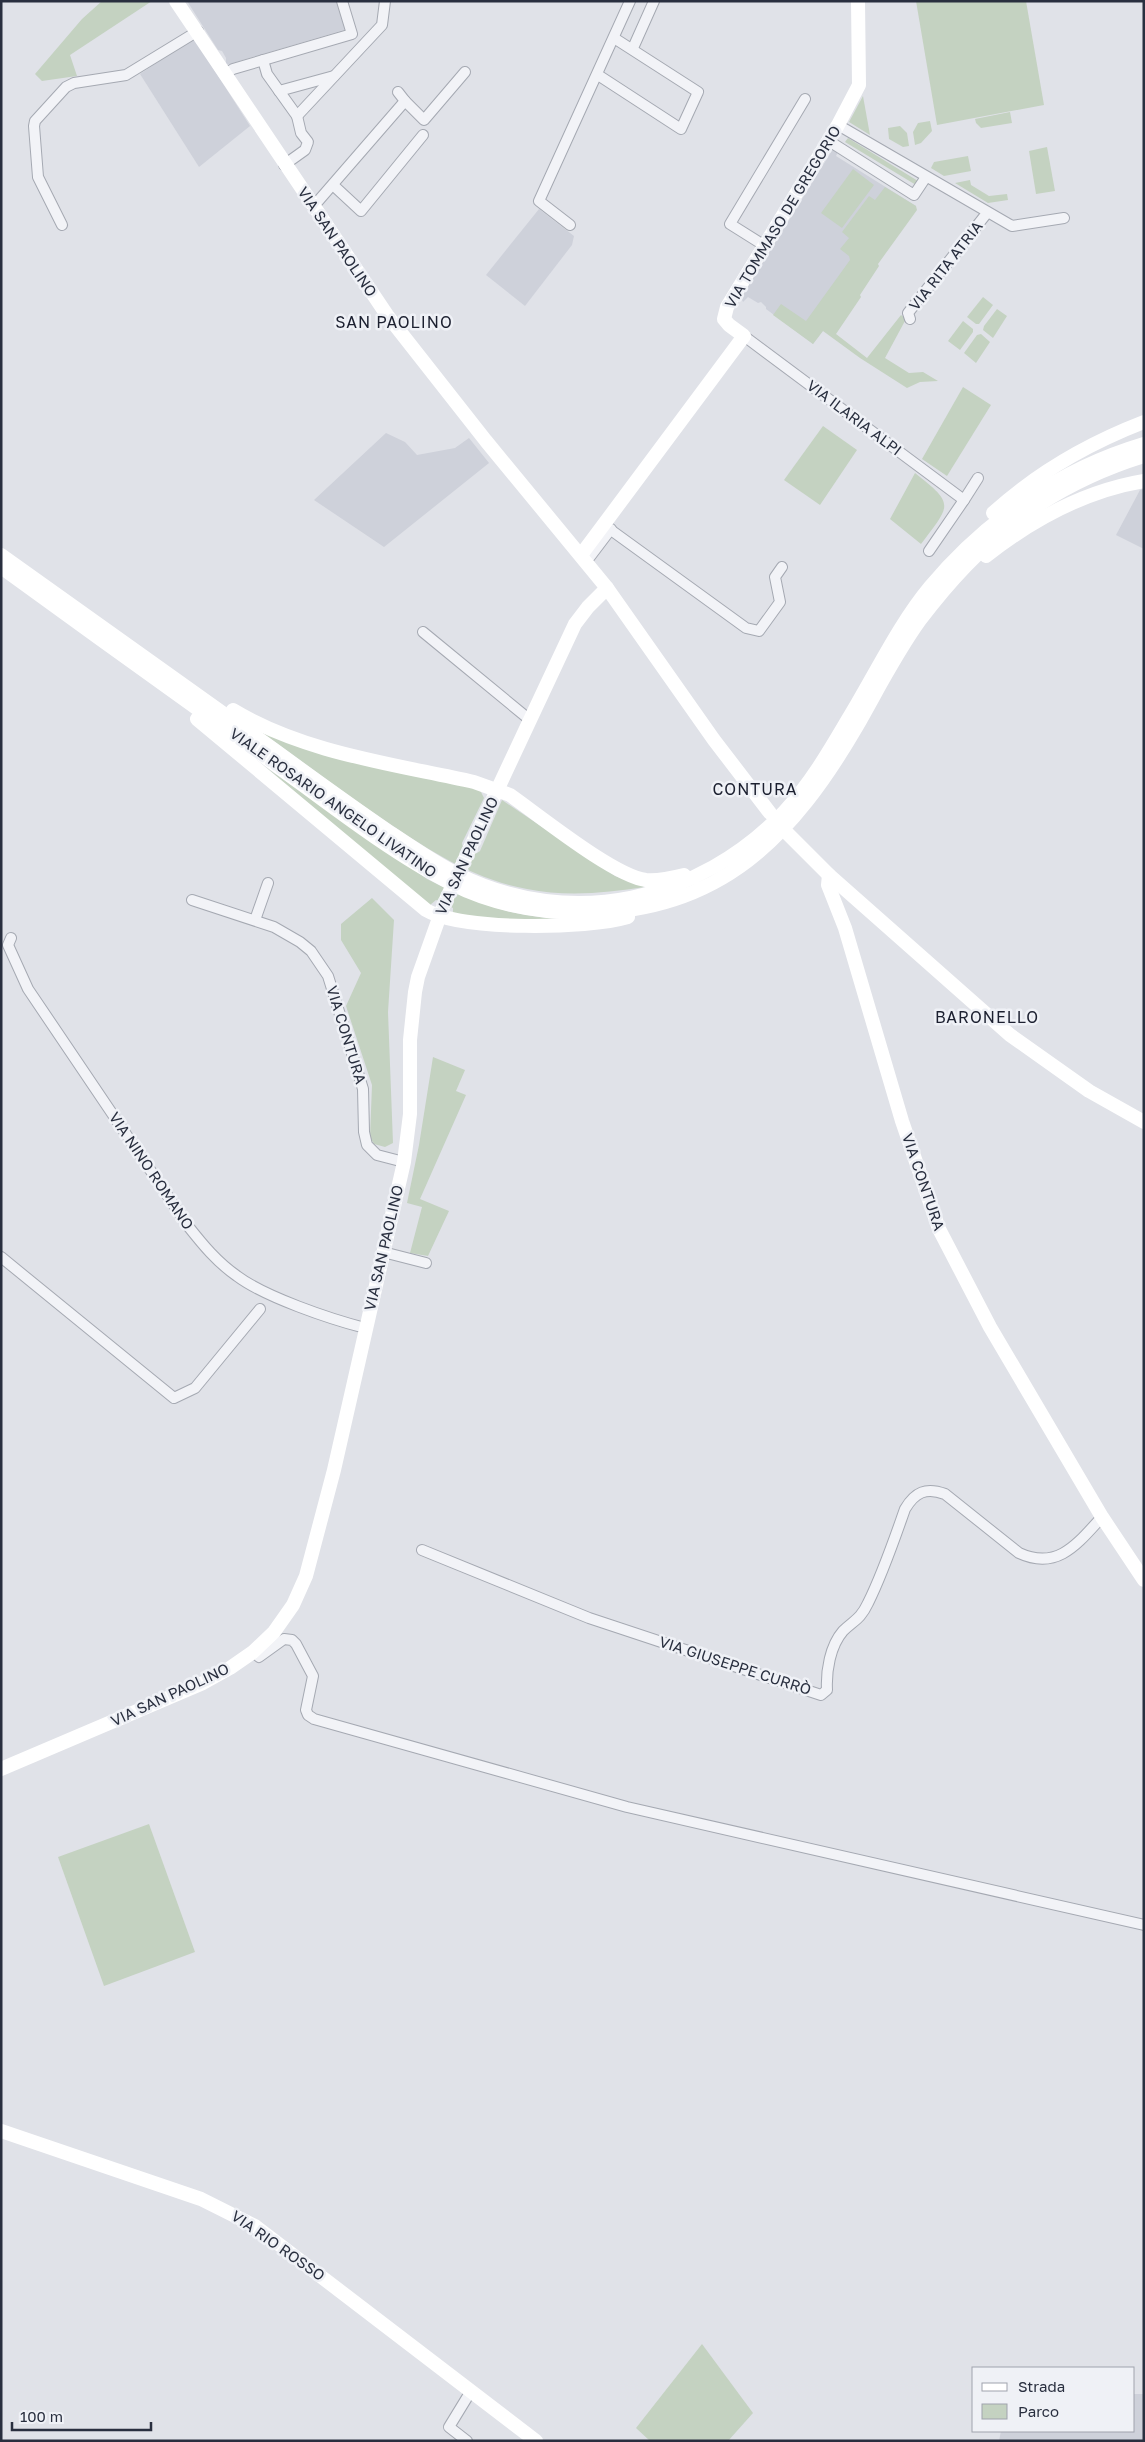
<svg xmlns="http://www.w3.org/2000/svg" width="1145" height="2442" font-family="'Golos Text',sans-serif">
<rect width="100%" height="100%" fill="#e0e2e8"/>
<g fill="#ced1da">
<path d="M187,1H338L347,29L226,65V58L222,51L218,50Z"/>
<path d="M194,38L250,126L199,167L140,74Z"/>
<path d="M833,149L838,152L836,156L916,206L813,344L766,309V307L761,302L758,303L748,297L743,302L741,298Z"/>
<path d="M539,209L574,236L572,245L525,306L486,275Z"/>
<path d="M386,433L405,442L417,455L455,448L469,438L489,463L384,547L314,500Z"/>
<path d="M1144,489V549L1116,535L1140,490Z"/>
<path d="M1134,2394H1144V2441H999L1001,2431H1134Z"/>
</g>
<g fill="#c4d2c1">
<path d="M102,1H152L70,55L77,76L42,81L35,74L82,19Z"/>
<path d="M916,1H1026L1044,105L937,125Z"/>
<path d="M863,96L870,135L849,122Z"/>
<path d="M1010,112L1012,123L981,128L976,123L975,119Z"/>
<path d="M930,121L932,131L921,143L915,145L913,132L918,123Z"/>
<path d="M900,126L907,133L909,146L903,147L889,139L888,128Z"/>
<path d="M848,138L918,181L916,185L845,142Z"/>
<path d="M1047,147L1055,191L1036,194L1029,151Z"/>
<path d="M968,156L971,171L944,176L931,168L934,162Z"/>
<path d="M853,169L874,185L842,228L821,213Z"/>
<path d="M970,180L971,185L989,196L1007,194L1008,200L988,203L955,183Z"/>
<path d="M885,187L916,206L917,210L878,264L879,266L860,295L861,297L836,334L867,358L901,315L906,319L885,358L909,373L923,372L938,381L920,382L907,388L860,358L823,331L813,344L773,315L781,304L806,321L850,260L849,256L840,249L849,238L842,232L869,196L875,200Z"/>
<path d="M983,297L993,305L979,324H976L967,317Z"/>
<path d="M997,309L1007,316L993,338L983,330L984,326Z"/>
<path d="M963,321L973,329V332L960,350L948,341Z"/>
<path d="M981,334L990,342L976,363L964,353L977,335Z"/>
<path d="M963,387L991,405L947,476L922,459Z"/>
<path d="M823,426L857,450L820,505L784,480Z"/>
<path d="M915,473C956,505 950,505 921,544L890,519Z"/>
<path d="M257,729L480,790L484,798L462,843L463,847L477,853L480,851L502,800L615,876L645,887C606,893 566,897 527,889C472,879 427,849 381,818C339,789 299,759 257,729Z"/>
<path d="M245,753L427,879C457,894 488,908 521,914C541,918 562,919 583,922L469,920L453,915V908L436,900L430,905Z"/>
<path d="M372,898L394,920L388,1012L393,1143L385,1147L374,1144L370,1137L372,1085L346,1006L361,973L341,940V924Z"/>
<path d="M433,1057L465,1070L456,1091L466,1095L420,1199L449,1211L428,1256L410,1253L422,1207L407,1203L419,1145Z"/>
<path d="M149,1824L195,1952L104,1986L58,1857Z"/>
<path d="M702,2344L753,2413L728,2441H650L636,2428Z"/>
</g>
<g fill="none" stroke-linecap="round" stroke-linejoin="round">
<g stroke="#a5a9b2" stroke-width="12">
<g id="street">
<path d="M633,48L654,1"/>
<path d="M263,60L267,74L297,116L301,133L308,142L305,150L284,165"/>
<path d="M225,74L233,69L352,34L342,1"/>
<path d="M598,75L681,129L698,92L614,38"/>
<path d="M279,91L334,76"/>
<path d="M405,101L424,120L465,72"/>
<path d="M297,116L382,25L385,1"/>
<path d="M838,125L1012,226L1064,218"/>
<path d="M829,141L914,195L926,177"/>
<path d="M333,185L361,211L423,135"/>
<path d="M313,207L405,101L398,92"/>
<path d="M62,225L38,177L34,126L35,121L66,87L74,83L126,75L198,31"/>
<path d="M570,225L539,201L630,1"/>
<path d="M765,246L730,224L805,99"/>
<path d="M910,319L908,313L987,213"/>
<path d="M744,336L964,500L929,551"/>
<path d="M964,500L978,478"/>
<path d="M604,525L746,628L759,631L780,602L775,577L782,567"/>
<path d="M586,562L611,529"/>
<path d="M423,632L530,720"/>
<path d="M192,900L274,927L300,942L311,951L328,976L363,1089L364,1132L367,1145L377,1155L404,1162"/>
<path d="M255,920L268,883"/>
<path d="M11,938L8,945L28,989L188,1226C203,1245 217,1262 237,1276C265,1297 330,1319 365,1328"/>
<path d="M383,1252L426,1263"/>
<path d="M1,1257L174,1398L195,1388L260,1309"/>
<path d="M422,1550L589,1618L821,1695L827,1690C826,1671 830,1646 843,1631C854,1620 860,1620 868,1603C883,1573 894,1540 905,1509C915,1492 926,1487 945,1494L1019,1553C1058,1571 1078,1543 1102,1517"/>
<path d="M253,1652L259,1657L284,1639L292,1640L296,1644L313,1676L306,1710L308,1715L314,1719L627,1807L1144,1925"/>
<path d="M467,2441L449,2427L471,2391"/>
</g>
</g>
<use href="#street" stroke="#f2f3f7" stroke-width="10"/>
<g stroke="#fff" stroke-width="14">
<path d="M176,1L387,315L486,441L607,588L714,740L770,813"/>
<path d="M993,513C1038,472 1087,444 1144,422"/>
<path d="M1,555C92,620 182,684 273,749C310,776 347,803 385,829C409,845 433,862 459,875C572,930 699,901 784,812C814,780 835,741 857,704C880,665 901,622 930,587C986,520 1060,469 1144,444"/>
<path d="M581,555L744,336L729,325L724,319L727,307L838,125L859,85L858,1"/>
<path d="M986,556C1033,519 1084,491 1144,481"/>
<path d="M1,567C89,631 178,695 266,758C324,800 389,852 452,884C494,905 539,913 586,913C721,912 793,836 857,726C877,691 896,653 920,620C980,540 1047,486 1144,456"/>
<path d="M233,710C304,753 394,764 474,782L510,795C540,816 614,876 646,880C659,881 672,878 684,875"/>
<path d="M197,719L426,910C461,931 587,929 628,917"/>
<path d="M788,834L829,875L1010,1035L1089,1091L1144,1122"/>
<path d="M470,848L575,624L588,607L607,588"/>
<path d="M829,875L828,885L845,928L902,1121L939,1229L990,1327L1102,1517L1144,1580"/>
<path d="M1,1769L203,1683L230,1668L253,1652L274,1632L293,1605L306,1576L334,1470L404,1162L410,1114V1040L415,992L418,977L444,904"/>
<path d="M1,2131L201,2199L255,2226L536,2441"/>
</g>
<path stroke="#fff" stroke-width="14" d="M444,904L470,848"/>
</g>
<g text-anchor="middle" stroke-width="5" stroke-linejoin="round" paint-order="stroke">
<g font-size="15" fill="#292f3f" stroke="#eff1f6">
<text transform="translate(783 217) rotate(-59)" y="5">VIA TOMMASO DE GREGORIO</text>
<text transform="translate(337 242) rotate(56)" y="5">VIA SAN PAOLINO</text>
<text transform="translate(946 266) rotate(-52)" y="5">VIA RITA ATRIA</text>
<text transform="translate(854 418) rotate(37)" y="5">VIA ILARIA ALPI</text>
<text transform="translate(333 803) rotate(35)" y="5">VIALE ROSARIO ANGELO LIVATINO</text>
<text transform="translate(467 856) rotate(-65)" y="5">VIA SAN PAOLINO</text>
<text transform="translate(346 1035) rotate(73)" y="5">VIA CONTURA</text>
<text transform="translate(151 1171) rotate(56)" y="5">VIA NINO ROMANO</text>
<text transform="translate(923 1182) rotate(71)" y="5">VIA CONTURA</text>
<text transform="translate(384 1248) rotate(-77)" y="5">VIA SAN PAOLINO</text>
<text transform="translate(735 1666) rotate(18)" y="5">VIA GIUSEPPE CURRÒ</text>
<text transform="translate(170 1695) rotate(-25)" y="5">VIA SAN PAOLINO</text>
<text transform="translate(278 2246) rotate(35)" y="5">VIA RIO ROSSO</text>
</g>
<g font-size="16" letter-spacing="1" fill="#1c2030" stroke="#eff1f6">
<text x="394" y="328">SAN PAOLINO</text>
<text x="755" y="795">CONTURA</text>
<text x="987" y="1023">BARONELLO</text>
</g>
</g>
<rect width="1145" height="2442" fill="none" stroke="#292f3f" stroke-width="5"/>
<rect x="972" y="2367" width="162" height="65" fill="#eff1f6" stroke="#a0a3ad"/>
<rect x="982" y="2383" width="25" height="8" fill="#ffffff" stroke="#a0a3ad"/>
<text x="1018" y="2392" font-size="15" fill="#292f3f">Strada</text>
<rect x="982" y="2404" width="25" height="15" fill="#c4d2c1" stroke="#a0a3ad"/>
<text x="1018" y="2417" font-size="15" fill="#292f3f">Parco</text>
<path d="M12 2422v8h139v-8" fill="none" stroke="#292f3f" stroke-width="2.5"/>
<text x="20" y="2422" font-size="15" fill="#292f3f" stroke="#eff1f6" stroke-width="4" paint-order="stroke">100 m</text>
</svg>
